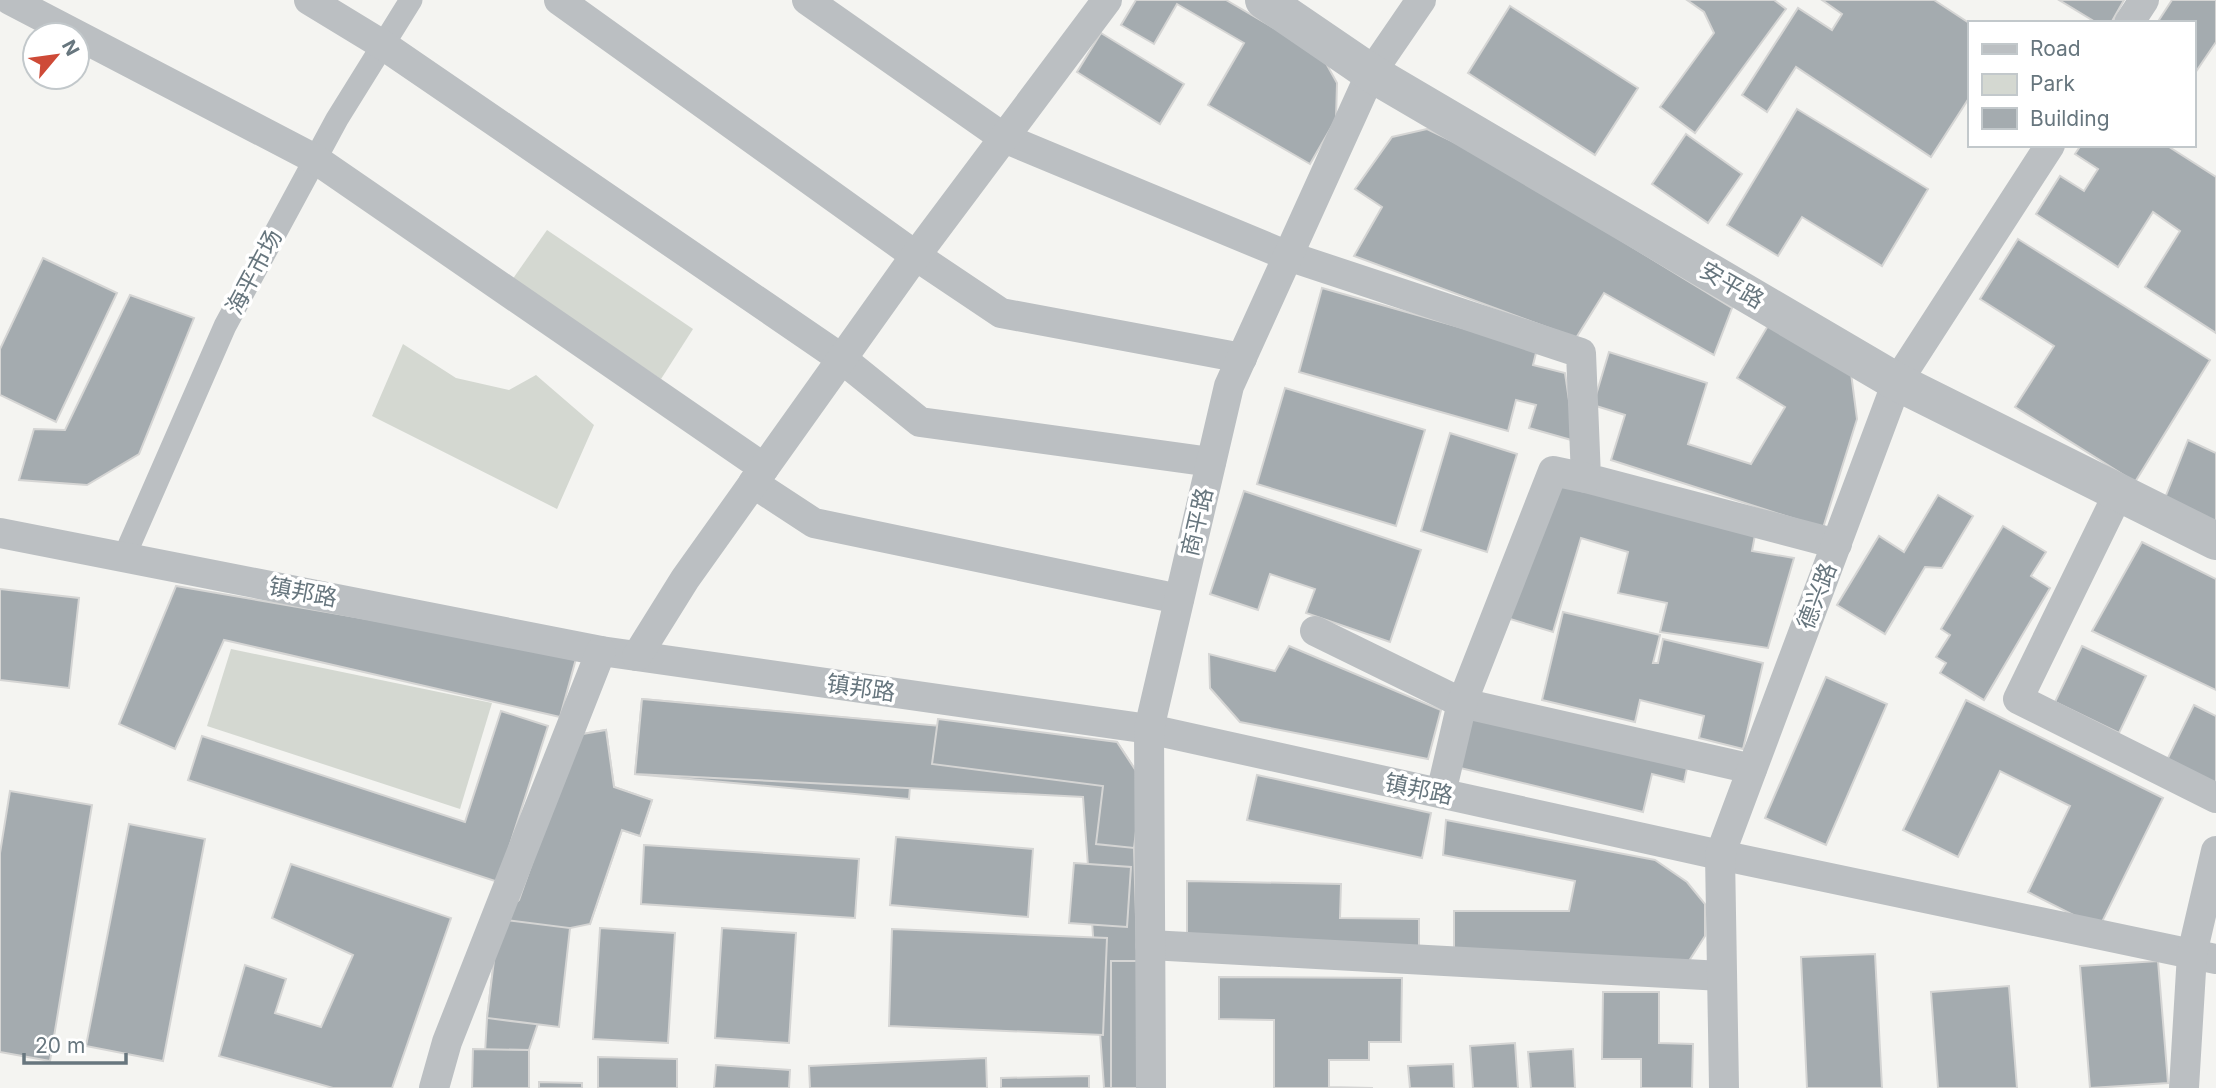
<svg xmlns="http://www.w3.org/2000/svg" width="2216" height="1088" font-family="Inter,'Noto Sans SC',sans-serif">
<rect width="100%" height="100%" fill="#f4f4f1"/>
<g fill="#d4d8d1">
<path d="M547,230L693,329L661,379L512,280Z"/>
<path d="M403,344L456,378L509,390L536,375L594,425L557,509L372,416Z"/>
<path d="M231,649L492,703L460,809L207,726Z"/>
</g>
<g fill="#a4abaf" stroke="#d5d5d4" stroke-width="2">
<path d="M1136,0H1226L1322,56L1337,83L1336,119L1310,164L1208,105L1244,43L1177,4L1154,44L1121,25Z"/>
<path d="M1687,0H1774L1786,9L1695,133L1660,107L1714,33L1704,12Z"/>
<path d="M1822,0H1934L1969,23V98L1931,157L1796,67L1767,112L1742,95L1798,8L1832,30L1842,14Z"/>
<path d="M2059,0H2124L2111,23H2097Z"/>
<path d="M2172,0H2216V42L2193,76V23H2157Z"/>
<path d="M1510,6L1638,88L1595,155L1468,73Z"/>
<path d="M1101,33L1184,84L1160,124L1077,72Z"/>
<path d="M1797,109L1928,189L1882,266L1802,217L1778,256L1727,225Z"/>
<path d="M1427,129L1485,157L1732,308L1714,355L1604,293L1576,338L1354,256L1382,207L1355,189L1392,137Z"/>
<path d="M1686,134L1742,174L1708,223L1652,184Z"/>
<path d="M2081,145H2166L2216,177V333L2145,287L2180,231L2153,212L2118,267L2036,214L2060,176L2084,191L2098,169L2075,154Z"/>
<path d="M2018,239L2210,360L2135,482L2015,407L2054,346L1980,299Z"/>
<path d="M43,258L117,293L56,422L0,395V349Z"/>
<path d="M1322,288L1537,349L1533,365L1565,373L1575,441L1529,428L1536,405L1516,400L1508,431L1299,372Z"/>
<path d="M130,295L194,318L139,454L87,485L19,480L34,429L65,430Z"/>
<path d="M1769,324L1851,373L1857,419L1823,528L1611,460L1625,415L1593,405L1609,352L1707,383L1688,444L1751,464L1785,407L1737,378Z"/>
<path d="M1285,388L1425,430L1396,526L1257,484Z"/>
<path d="M1450,433L1517,454L1487,552L1421,531Z"/>
<path d="M2188,440L2216,453V528L2163,503Z"/>
<path d="M1559,485L1756,530L1752,551L1794,558L1768,648L1660,632L1667,603L1618,593L1628,552L1581,538L1553,632L1507,618Z"/>
<path d="M1244,491L1421,550L1390,642L1306,613L1315,589L1270,574L1258,610L1210,594Z"/>
<path d="M1938,495L1973,516L1942,568L1925,567L1885,634L1837,605L1879,536L1904,552Z"/>
<path d="M2003,526L2046,552L2031,576L2050,588L1984,700L1940,673L1946,663L1936,657L1950,635L1941,629Z"/>
<path d="M2142,542L2216,579V690L2092,631Z"/>
<path d="M176,586L577,655L560,717L224,640L175,749L119,724Z"/>
<path d="M0,589L79,598L69,688L0,680Z"/>
<path d="M1563,612L1660,635L1653,663H1658L1663,639L1763,663L1743,749L1699,738L1704,716L1640,700L1635,722L1542,700Z"/>
<path d="M1289,646L1441,710L1428,759L1240,722L1210,688L1209,654L1275,671Z"/>
<path d="M2082,646L2146,676L2119,733L2055,702Z"/>
<path d="M1826,677L1887,704L1826,845L1765,818Z"/>
<path d="M642,699L915,724L909,799L635,774Z"/>
<path d="M642,699L1117,742L1142,780L1134,848L1141,1088H1104L1083,797L635,774Z"/>
<path d="M1966,700L2163,798L2099,928L2028,892L2070,806L2000,771L1958,857L1903,830Z"/>
<path d="M2194,705L2216,716V786L2166,762Z"/>
<path d="M501,711L548,726L498,882L188,780L202,736L465,822Z"/>
<path d="M1465,714L1687,768L1684,782L1652,774L1643,812L1452,766Z"/>
<path d="M938,719L1117,742L1142,780L1134,848L1096,844L1103,786L932,764Z"/>
<path d="M606,730L614,787L652,800L640,836L622,830L590,924L519,900L577,735Z"/>
<path d="M606,730L614,787L652,800L640,836L622,830L590,924L570,928L529,1050L528,1088H483L487,1018L499,919L519,900L577,735Z"/>
<path d="M1257,775L1431,813L1422,858L1247,820Z"/>
<path d="M10,791L92,805L50,1061L0,1052V853Z"/>
<path d="M1446,820L1655,860L1687,882L1705,904V936L1687,964L1454,955V911H1569L1575,881L1443,855Z"/>
<path d="M129,824L205,839L163,1061L86,1046Z"/>
<path d="M896,837L1033,849L1028,917L890,905Z"/>
<path d="M644,845L859,859L855,918L641,904Z"/>
<path d="M1074,863L1131,867L1127,927L1069,923Z"/>
<path d="M291,864L451,918L392,1088H333L219,1056L245,965L286,979L275,1013L321,1027L353,955L272,918Z"/>
<path d="M1187,881L1341,884L1340,918L1419,919V948L1187,944Z"/>
<path d="M499,919L570,928L559,1027L487,1018Z"/>
<path d="M600,928L675,933L668,1043L593,1039Z"/>
<path d="M722,928L796,933L789,1043L715,1038Z"/>
<path d="M892,929L1107,938L1103,1035L889,1026Z"/>
<path d="M1875,954L1882,1088H1807L1801,957Z"/>
<rect x="1111" y="961" width="32" height="127"/>
<path d="M2158,961L2168,1083L2090,1088L2080,966Z"/>
<path d="M1219,977L1402,978L1401,1042H1369V1060H1329V1087L1373,1088H1274V1020L1219,1019Z"/>
<path d="M2009,986L2017,1088H1938L1931,992Z"/>
<path d="M1603,992H1659V1043L1693,1044L1692,1088H1641V1059H1602Z"/>
<path d="M1515,1043L1518,1088H1473L1470,1046Z"/>
<path d="M473,1049L529,1050V1088H472Z"/>
<path d="M1573,1049L1575,1088H1531L1528,1052Z"/>
<path d="M598,1057L677,1059V1088H598Z"/>
<path d="M986,1058L987,1088H810L809,1066Z"/>
<path d="M1453,1064L1454,1088H1410L1408,1066Z"/>
<path d="M716,1065L790,1070L789,1088H714Z"/>
<path d="M1089,1076V1088H1001V1078Z"/>
<path d="M539,1082L582,1083V1088H539Z"/>
</g>
<g fill="none" stroke-linecap="round" stroke-linejoin="round">
<path stroke="#bbbfc2" stroke-width="23" d="M124,557L225,326L337,119L411,0"/>
<g stroke="#bbbfc2" stroke-width="30">
<path d="M10,0L315,159L764,468"/>
<path d="M309,0L383,45L842,359L920,422L1211,462"/>
<path d="M559,0L916,256L1001,313L1242,358"/>
<path d="M807,0L1004,138L1288,256L1581,353L1586,478L1837,544"/>
<path d="M2129,23L2144,0"/>
<path d="M753,483L814,523L1179,599"/>
<path d="M2119,492L2018,699L2216,798"/>
<path d="M0,533L601,651L1149,729L1720,855L2216,959"/>
<path d="M1315,631L1462,703L1752,769"/>
<path d="M637,656L685,579L908,266L1107,0"/>
<path d="M1441,793L1462,703L1553,471L1586,478"/>
<path d="M1150,945L1722,976"/>
<path d="M434,1088L447,1042L601,651"/>
<path d="M1151,1088L1149,729L1229,386L1371,73L1421,0"/>
<path d="M1724,1088L1720,855L1897,382L2050,145"/>
<path d="M2184,1088L2192,954L2216,851"/>
</g>
<path stroke="#bbbfc2" stroke-width="38" d="M1264,0L1371,73L1897,382L2216,541"/>
</g>
<g text-anchor="middle" stroke-width="7" stroke-linejoin="round" paint-order="stroke">
<g font-size="23" fill="#67767e" stroke="#fff">
<text transform="translate(254 272) rotate(-62)" y="8">海平市场</text>
<text transform="translate(1732 285) rotate(30)" y="8">安平路</text>
<text transform="translate(1197 522) rotate(-77)" y="8">商平路</text>
<text transform="translate(303 592) rotate(11)" y="8">镇邦路</text>
<text transform="translate(1817 596) rotate(-69)" y="8">德兴路</text>
<text transform="translate(861 688) rotate(8)" y="8">镇邦路</text>
<text transform="translate(1419 789) rotate(12)" y="8">镇邦路</text>
</g>
</g>
<rect x="1968" y="21" width="228" height="126" fill="#ffffff" stroke="#c2c8cb" stroke-width="2"/>
<rect x="1982" y="44" width="35" height="10" fill="#bbbfc2" stroke="#c2c8cb" stroke-width="2"/>
<text x="2030" y="56" font-size="21" fill="#67767e">Road</text>
<rect x="1982" y="74" width="35" height="21" fill="#d4d8d1" stroke="#c2c8cb" stroke-width="2"/>
<text x="2030" y="91" font-size="21" fill="#67767e">Park</text>
<rect x="1982" y="108" width="35" height="21" fill="#a4abaf" stroke="#c2c8cb" stroke-width="2"/>
<text x="2030" y="126" font-size="21" fill="#67767e">Building</text>
<g transform="translate(56 56) rotate(61)"><circle r="33" fill="#ffffff" stroke="#c2c8cb" stroke-width="2"/>
<path d="M0-5L12 26L0 18L-12 26Z" fill="#ce4a37"/>
<text y="-10" font-size="19" font-weight="bold" text-anchor="middle" fill="#67767e">N</text>
</g>
<path d="M24 1053v10h102v-10" fill="none" stroke="#67767e" stroke-width="3.5"/>
<text x="35" y="1053" font-size="21" fill="#67767e" stroke="#ffffff" stroke-width="5" paint-order="stroke">20 m</text>
</svg>
